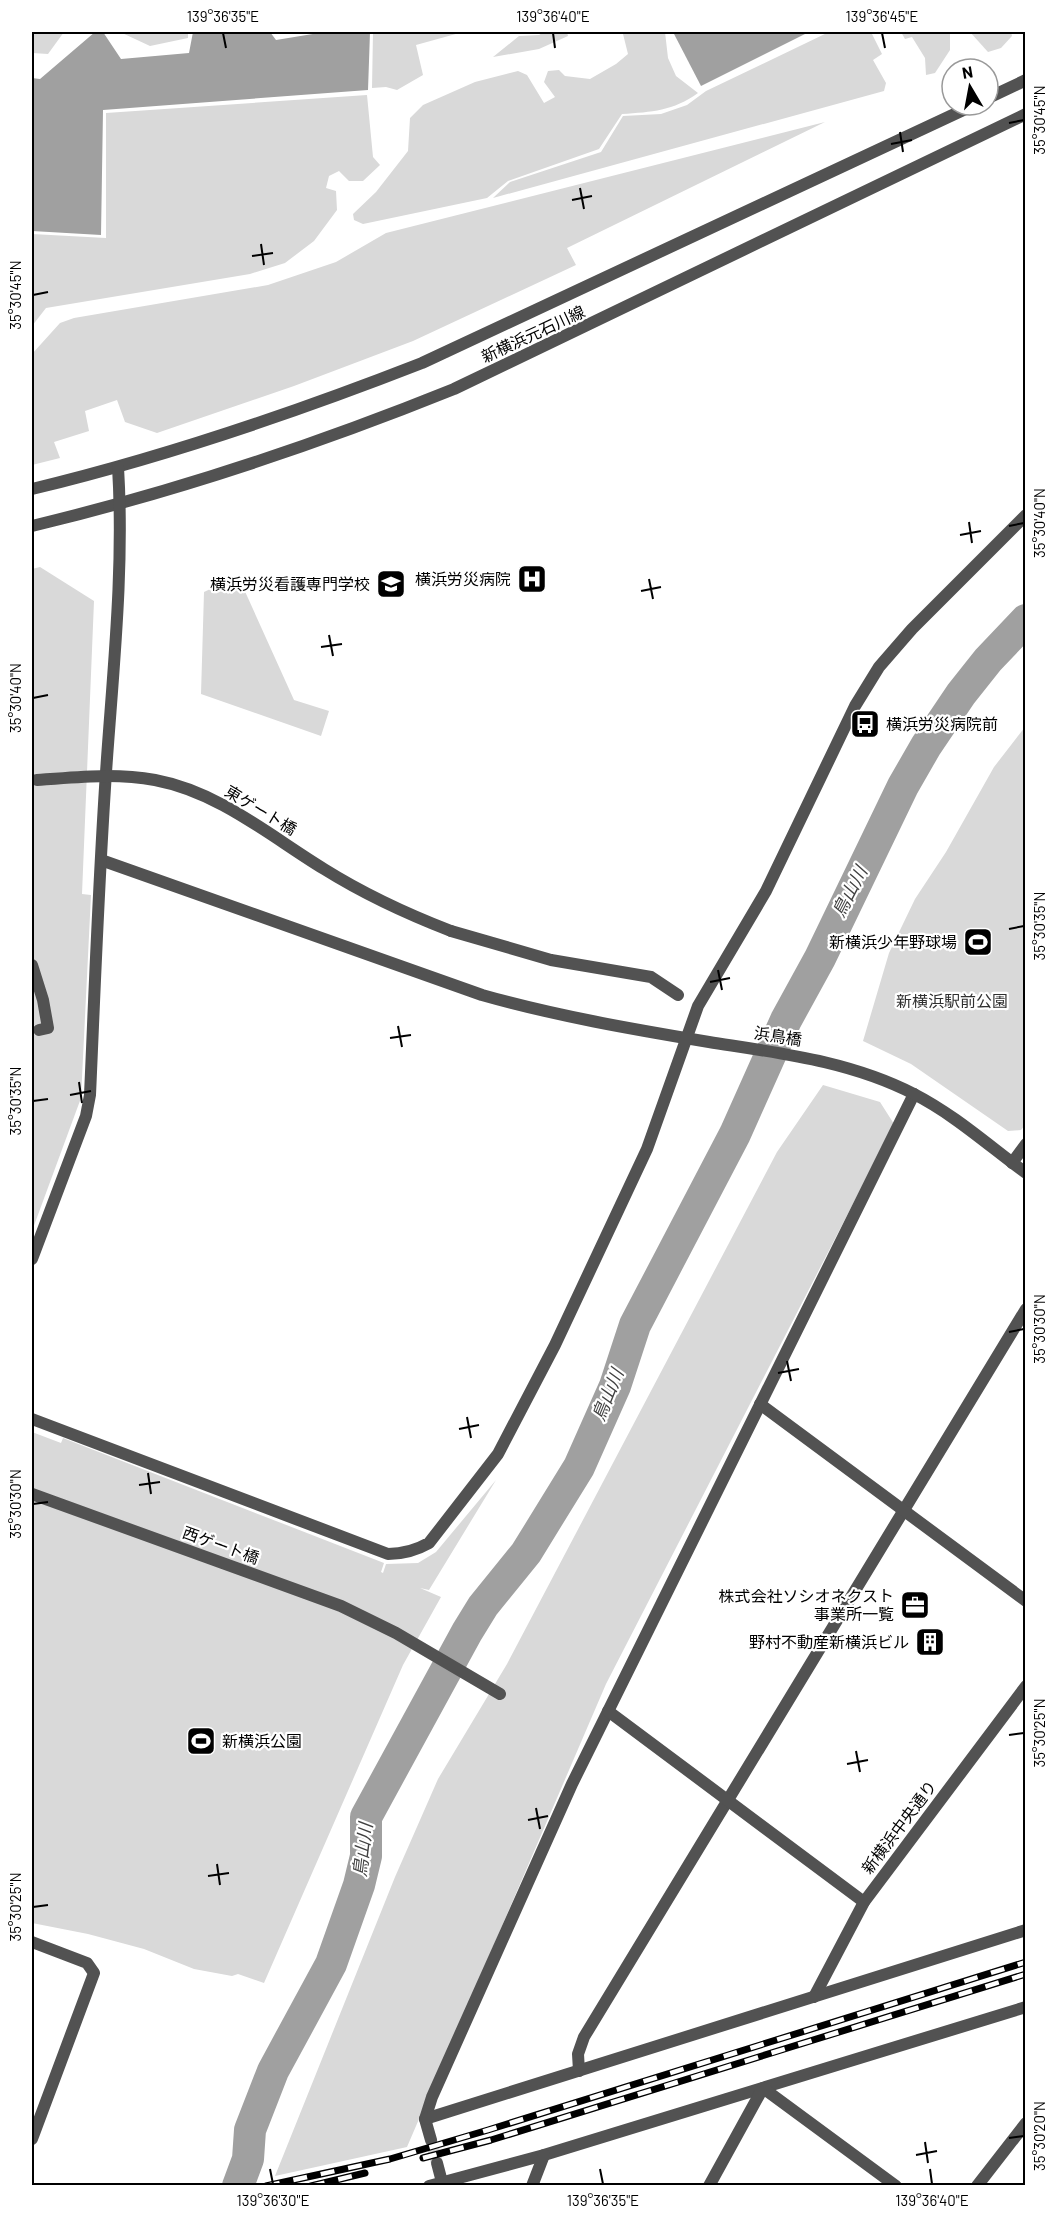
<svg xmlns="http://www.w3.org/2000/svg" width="1057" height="2217" font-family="Barlow,'Noto Sans JP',sans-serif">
<rect width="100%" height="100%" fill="#fff"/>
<g fill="#d9d9d9">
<path d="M32,32H64L48,54L32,53Z"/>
<path d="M120,32H188V38L150,46Z"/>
<path d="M373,32H463L416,45L423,75L397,90L386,87L372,88Z"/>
<path d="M544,32H567L568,36L539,49L493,57L519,36L539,35Z"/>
<path d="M631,32H665L668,58L676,76L698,93C673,111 652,112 622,114L599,149L508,181L487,198L363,224L354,220L353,214L376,192L408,151L410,118L423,105L475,82L518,71L527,75L544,103L555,97L544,82L548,71L559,70L565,76L590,79L616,64L628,54L623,34Z"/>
<path d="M829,32H871L882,54L873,60L886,83L884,91L493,198L510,182L601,152L623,116L661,114L687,105L706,91Z"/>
<path d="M901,32H950V50L935,73L926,75L925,58L912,37L905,39Z"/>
<path d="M970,32H1011L1012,36L1001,48L988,52Z"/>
<path d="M367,95L373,157L380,165L363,181H349L339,171L329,176L326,188L336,191L337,210L314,241L285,263L250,274L46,308L32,326V234L106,238V113Z"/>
<path d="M825,122L567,248L576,265L413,341L294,386L157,433L125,422L117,400L85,411L89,431L54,442L60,458L32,465V354L60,323L74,318L268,285L336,262L386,233Z"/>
<path d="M40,567L94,601L82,894L91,895L81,1098L32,1231V569Z"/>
<path d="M238,576L294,700L329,711L321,736L201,694L204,592Z"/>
<path d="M1025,727L1026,1124L1021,1130L1008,1131L911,1064L863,1041L889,953L915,899L946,852L994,767Z"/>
<path d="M823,1085L880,1102L894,1124L606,1684L407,2147L275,2176L395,1877L438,1779L507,1664L777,1152Z"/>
<path d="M32,1432L61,1443L63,1438L384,1563L381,1572L383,1573L386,1564L418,1563L436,1552L496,1480L429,1590L420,1588L441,1597L403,1665L264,1983L238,1974L232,1976L194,1969L144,1949L88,1934L32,1923Z"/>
</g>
<g fill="#a0a0a0">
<path d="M95,32H103L121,59L189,53L193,32H270L276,40L325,32H370L368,90L103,110L101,235L32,231V78L40,79Z"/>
<path d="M673,32H809L701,86Z"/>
</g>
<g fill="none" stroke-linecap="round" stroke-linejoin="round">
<path stroke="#a0a0a0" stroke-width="32" d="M238,2186L248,2159L250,2130L273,2071L331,1964L359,1885L366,1856V1817L467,1632L483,1606L526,1553L579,1467L615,1386L635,1325L735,1134L786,1020L820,958L903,786L926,746L961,694L988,660L1026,620"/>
<path stroke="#d9d9d9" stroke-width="12" stroke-dasharray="12 6" stroke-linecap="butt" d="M431,2140L437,2163"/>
<g stroke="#525252" stroke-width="12">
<path d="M451,931L551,960L651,977L678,995"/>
<path d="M32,965L43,1000L48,1028L39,1030"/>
<path d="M32,1494L341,1606L396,1633L500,1694"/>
</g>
<g stroke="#525252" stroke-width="12">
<path d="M1012,1163L1026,1144"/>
<path d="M32,1942L87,1963L94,1973L32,2139"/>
<path d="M579,2071L578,2054L584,2037L1026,1309"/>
<path d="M431,2140L425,2119L432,2097L572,1784L914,1094"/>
<path d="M437,2163L442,2182"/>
<path d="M429,2186L544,2155L1026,2007"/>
<path d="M532,2186L544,2155"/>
<path d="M977,2186L1026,2123"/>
</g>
<g stroke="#525252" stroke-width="12">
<path d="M988,98L1026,80"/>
<path d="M32,489C165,457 294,413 422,363L974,105"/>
<path d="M32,526C178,491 315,445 454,389L1026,114"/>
<path d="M101,860L482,995C556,1016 632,1029 709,1042C779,1053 850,1061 914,1094C955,1115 989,1146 1026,1173"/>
<path d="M32,1259L86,1116L90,1095C95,982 99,870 107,758C114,661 124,564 118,467"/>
<path d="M760,1404L1026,1601"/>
<path d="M32,1419L388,1554C403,1554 415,1551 429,1543L498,1454L555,1345L647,1149L698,1006L766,891L855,706L879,667L912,629L1026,515"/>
<path d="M608,1711L864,1902"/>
<path d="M814,1997L864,1902L1026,1686"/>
<path d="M425,2119L1026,1930"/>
<path d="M709,2186L763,2088L896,2186"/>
</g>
<g stroke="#000" stroke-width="7">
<g id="rail">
<path d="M423,2158L491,2140L1026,1974"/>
<path d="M266,2186L390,2159L488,2130L1026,1962"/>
<path d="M311,2186L365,2173"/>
</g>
</g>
<use href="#rail" stroke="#fff" stroke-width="4.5" stroke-dasharray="14" stroke-linecap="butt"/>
<path stroke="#525252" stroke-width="12" d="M37,780C76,777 116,773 155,780C219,792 270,836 324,869C364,894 407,914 451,931"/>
</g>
<path fill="none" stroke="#000" stroke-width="2" d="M223,33L226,48M553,33L555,48M882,33L885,48M1009,123L1024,120M900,132L903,152M891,144L912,140M580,188L584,209M572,200L592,196M261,244L264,265M252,256L273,253M33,295L48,292M969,522L972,543M1009,526L1024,523M960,535L981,531M649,579L653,599M641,591L661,587M329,635L333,656M321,647L342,644M33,698L48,695M1009,929L1024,926M718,970L722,990M710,982L730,978M398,1026L402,1047M390,1038L411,1035M79,1082L82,1103M70,1095L91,1091M33,1101L48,1099M1009,1332L1024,1329M787,1361L791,1381M778,1373L799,1369M467,1417L471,1438M459,1429L479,1425M148,1473L151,1494M139,1485L160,1482M33,1504L48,1502M1009,1735L1024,1733M856,1751L860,1772M847,1764L868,1760M536,1808L540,1829M528,1820L548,1816M217,1864L220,1885M208,1876L229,1873M33,1907L48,1905M1009,2138L1024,2136M925,2142L928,2163M916,2155L937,2151M270,2169L273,2184M600,2169L603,2184M930,2169L932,2184"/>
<defs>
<g id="hospital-square" transform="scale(1.5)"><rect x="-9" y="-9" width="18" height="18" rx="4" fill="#000" stroke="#fff"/><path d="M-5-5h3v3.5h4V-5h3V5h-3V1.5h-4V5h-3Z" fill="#fff"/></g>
<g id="university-square" transform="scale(1.5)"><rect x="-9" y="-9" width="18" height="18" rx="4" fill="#000" stroke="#fff"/><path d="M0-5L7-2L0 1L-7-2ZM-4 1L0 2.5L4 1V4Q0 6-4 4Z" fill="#fff"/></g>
<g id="bus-square" transform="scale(1.5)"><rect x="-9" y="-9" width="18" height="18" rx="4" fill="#000" stroke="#fff"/><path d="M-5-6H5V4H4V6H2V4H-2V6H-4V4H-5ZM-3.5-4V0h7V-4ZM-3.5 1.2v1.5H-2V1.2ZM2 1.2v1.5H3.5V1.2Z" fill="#fff"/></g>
<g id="stadium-square" transform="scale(1.5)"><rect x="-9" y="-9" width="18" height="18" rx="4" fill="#000" stroke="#fff"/><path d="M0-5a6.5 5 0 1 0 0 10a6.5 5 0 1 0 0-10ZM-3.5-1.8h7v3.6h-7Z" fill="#fff"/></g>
<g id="office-square" transform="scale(1.5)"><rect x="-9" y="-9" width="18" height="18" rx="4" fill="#000" stroke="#fff"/><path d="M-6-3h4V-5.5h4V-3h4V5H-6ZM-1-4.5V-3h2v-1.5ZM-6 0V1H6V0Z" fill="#fff"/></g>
<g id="building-square" transform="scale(1.5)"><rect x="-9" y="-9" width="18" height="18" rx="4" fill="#000" stroke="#fff"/><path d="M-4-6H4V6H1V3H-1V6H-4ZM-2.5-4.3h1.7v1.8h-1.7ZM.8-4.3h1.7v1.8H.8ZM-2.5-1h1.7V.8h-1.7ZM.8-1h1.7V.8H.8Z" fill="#fff"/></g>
</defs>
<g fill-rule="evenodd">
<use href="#hospital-square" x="532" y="579"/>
<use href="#university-square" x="391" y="584"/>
<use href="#bus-square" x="865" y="724"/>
<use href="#stadium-square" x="978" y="942"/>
<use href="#office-square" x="915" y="1605"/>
<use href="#building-square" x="930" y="1642"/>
<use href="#stadium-square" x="201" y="1741"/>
</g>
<g text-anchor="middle" stroke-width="4.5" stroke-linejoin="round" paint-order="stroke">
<g font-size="16" fill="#000" stroke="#fff">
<text transform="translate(533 334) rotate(-25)" y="6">新横浜元石川線</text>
<text transform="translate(261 810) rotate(31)" y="6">東ゲート橋</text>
<text transform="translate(778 1036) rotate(9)" y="6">浜鳥橋</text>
<text transform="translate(221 1545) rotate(20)" y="6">西ゲート橋</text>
<text transform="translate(899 1827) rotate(-53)" y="6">新横浜中央通り</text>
</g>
<g font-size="16" fill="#000" stroke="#fff" text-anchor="end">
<text x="511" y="585">横浜労災病院</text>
<text x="370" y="590">横浜労災看護専門学校</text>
<text x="886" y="730" text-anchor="start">横浜労災病院前</text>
<text x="957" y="948">新横浜少年野球場</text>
<text x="894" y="1602">株式会社ソシオネクスト<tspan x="894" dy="18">事業所一覧</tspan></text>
<text x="909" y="1648">野村不動産新横浜ビル</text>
<text x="222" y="1747" text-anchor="start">新横浜公園</text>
</g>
<g font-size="16" fill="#303030" stroke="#fff">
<text x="952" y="1007">新横浜駅前公園</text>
</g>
<g font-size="18" font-style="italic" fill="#414141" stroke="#fff">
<text transform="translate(850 892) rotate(-63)" y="6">鳥山川</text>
<text transform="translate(608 1395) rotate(-68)" y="6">鳥山川</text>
<text transform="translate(363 1850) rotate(-83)" y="6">鳥山川</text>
</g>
</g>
<rect width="1057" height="2217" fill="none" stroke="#ffffff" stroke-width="66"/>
<g transform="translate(970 87) rotate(350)"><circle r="28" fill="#ffffff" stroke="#999999" stroke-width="1.5"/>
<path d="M0-4.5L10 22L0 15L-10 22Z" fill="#000000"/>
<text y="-9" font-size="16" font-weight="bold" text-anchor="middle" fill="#000000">N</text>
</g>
<rect x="33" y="33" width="991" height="2151" fill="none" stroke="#000" stroke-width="2"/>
<g font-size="15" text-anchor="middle" fill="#000">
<text x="223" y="22">139°36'35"E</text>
<text x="553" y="22">139°36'40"E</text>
<text x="882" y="22">139°36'45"E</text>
<text transform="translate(1040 120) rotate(-90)" y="5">35°30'45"N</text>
<text transform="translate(16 295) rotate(-90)" y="5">35°30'45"N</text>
<text transform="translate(1040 523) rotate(-90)" y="5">35°30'40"N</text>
<text transform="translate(16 698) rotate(-90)" y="5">35°30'40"N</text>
<text transform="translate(1040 926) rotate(-90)" y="5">35°30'35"N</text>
<text transform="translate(16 1101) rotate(-90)" y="5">35°30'35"N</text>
<text transform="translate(1040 1329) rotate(-90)" y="5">35°30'30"N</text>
<text transform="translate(16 1504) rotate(-90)" y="5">35°30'30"N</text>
<text transform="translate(1040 1733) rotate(-90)" y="5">35°30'25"N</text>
<text transform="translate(16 1907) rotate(-90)" y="5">35°30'25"N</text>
<text transform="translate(1040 2136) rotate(-90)" y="5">35°30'20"N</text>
<text x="273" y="2206">139°36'30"E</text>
<text x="603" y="2206">139°36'35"E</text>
<text x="932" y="2206">139°36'40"E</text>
</g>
</svg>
